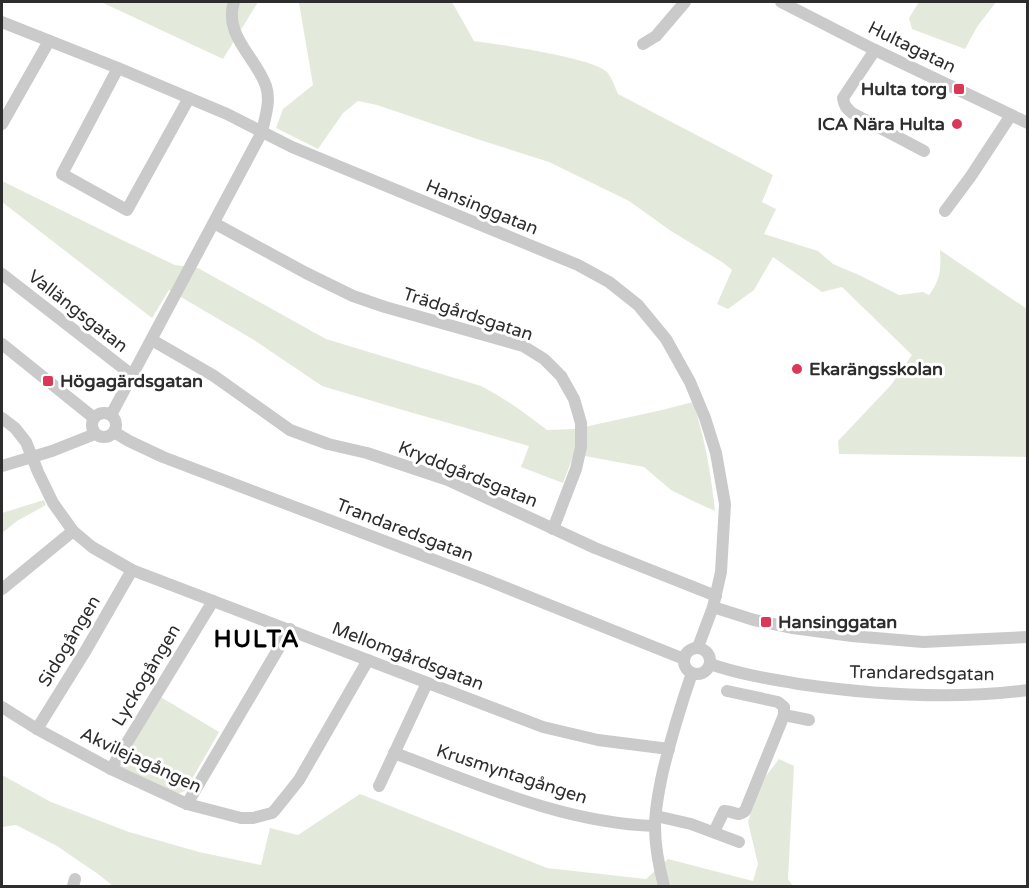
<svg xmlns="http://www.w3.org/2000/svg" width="1029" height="888" font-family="'Varela Round',sans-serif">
<rect width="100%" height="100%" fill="#fff"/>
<g fill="#e4eadb">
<path d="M101,2H258L223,59Z"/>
<path d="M294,2H452L474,41C498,44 594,58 607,72C612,78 615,87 618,94L773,175L762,202L776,209L764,234L818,251L833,264L859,275L899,295L923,292L929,295C941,279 941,269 940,250L1027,309V457L839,454L838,441L891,385L912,355L842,287L822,292L773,257L754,290L728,309L717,304L732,270L722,262L671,231L629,201L549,162L480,140L377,105L358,101L343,113L318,149L276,128L283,109L313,85L299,3Z"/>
<path d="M919,2H996L977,27L965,49L912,29L909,18Z"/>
<path d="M2,181L120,239L175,265L198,268L326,339L481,386C506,399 525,413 547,430L575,429L662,410L693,402C705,439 711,473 715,511L693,501L671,490L644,467L574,454L563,483L521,467L529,446L406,411L322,386L254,340L169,290L152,318L2,202Z"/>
<path d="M44,500L46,505L17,521L2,533V513Z"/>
<path d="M159,696L219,732L185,791L177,794L116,766Z"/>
<path d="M779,759L794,766L788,879L793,886H311L305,885L304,886H113L98,874L57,846L16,825L2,827V775L51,802L129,832L199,852L261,865L270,828L298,835L360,794L547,868L646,879L668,859L753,881L758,864L748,822L759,785Z"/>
</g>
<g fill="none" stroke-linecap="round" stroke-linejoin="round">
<g stroke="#cacaca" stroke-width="12">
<path d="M781,2L875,50L1028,123"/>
<path d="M2,22L118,68L227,114L292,147L578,265L609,282L638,305L666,339L690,382L705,418L716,453L725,504L721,572L713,607L698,647"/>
<path d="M643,44L656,36L685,2"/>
<path d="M875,50L843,98C844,105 846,108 852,113L924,151"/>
<path d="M118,68L62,174L127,210L189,98"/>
<path d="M2,124L49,41"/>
<path d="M945,211L971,176L1011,115"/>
<path d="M214,223L306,273L353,296L385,307L523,346L544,359L561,376L574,399L581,423V447L576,469L553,529"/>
<path d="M2,274L132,375"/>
<path d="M152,340L214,376L290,430L328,444L367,453L448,480L595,548L716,596"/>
<path d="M2,344L94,418"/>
<circle cx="104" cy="425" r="12"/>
<path d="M111,415L262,132C265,117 271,101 266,86C256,57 223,35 234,2"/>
<path d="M2,418L15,428L26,442L38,472L53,503L73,531L92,547L132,570L543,727L598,740L669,749"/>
<path d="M114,432L129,441L163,457L487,580L684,659"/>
<path d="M2,466L52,451L95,434"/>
<path d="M2,589L73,531"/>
<path d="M713,607L754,620L793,628L852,636L923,642L1028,637"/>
<circle cx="697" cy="661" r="13"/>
<path d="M710,664C739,674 769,679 799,684C875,695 952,700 1028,690"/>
<path d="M727,691L778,702L784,707V715L809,720"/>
<path d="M2,707L37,729L111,769L187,804L241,818H253L272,813L275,810L299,780L368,660"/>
<path d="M37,729L86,650L132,570"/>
<path d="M394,753C478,784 564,823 655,826"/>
<path d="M111,769L213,601"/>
<path d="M379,786L427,683"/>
<path d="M187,804L290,629"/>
<path d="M656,816L691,824L739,842"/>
<path d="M714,832L724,811C732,810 736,818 745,811L784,715"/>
<path d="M73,886L75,879"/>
<path d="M664,886C659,867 655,847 655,827C655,808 659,789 663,771C671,738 681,705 692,673"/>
</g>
</g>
<g fill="#da3856" stroke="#fff" stroke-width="2">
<rect x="953" y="83" width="12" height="12" rx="3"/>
<circle cx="957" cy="124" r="6"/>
<circle cx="797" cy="369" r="6"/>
<rect x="42" y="375" width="12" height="12" rx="3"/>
<rect x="760" y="616" width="12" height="12" rx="3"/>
</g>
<g text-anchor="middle" stroke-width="6" stroke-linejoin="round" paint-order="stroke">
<g font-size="18" fill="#2d2d2d" stroke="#fff">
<text transform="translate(912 47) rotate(26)" y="6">Hultagatan</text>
<text transform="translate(482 207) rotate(22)" y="6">Hansinggatan</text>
<text transform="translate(78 311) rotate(38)" y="6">Vallängsgatan</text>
<text transform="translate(468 314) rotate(18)" y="6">Trädgårdsgatan</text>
<text transform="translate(468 474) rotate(22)" y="6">Kryddgårdsgatan</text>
<text transform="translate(405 530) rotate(21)" y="6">Trandaredsgatan</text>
<text transform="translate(69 641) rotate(-59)" y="6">Sidogången</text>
<text transform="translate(408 656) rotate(21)" y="6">Mellomgårdsgatan</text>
<text transform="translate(922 673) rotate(1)" y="6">Trandaredsgatan</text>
<text transform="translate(146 675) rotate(-59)" y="6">Lyckogången</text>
<text transform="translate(141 760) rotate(25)" y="6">Akvilejagången</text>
<text transform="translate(512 774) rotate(18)" y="6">Krusmyntagången</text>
</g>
<g font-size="18" font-weight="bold" fill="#2d2d2d" stroke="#fff" text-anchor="start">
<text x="947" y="95" text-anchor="end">Hulta torg</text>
<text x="945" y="130" text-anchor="end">ICA Nära Hulta</text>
<text x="809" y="375">Ekarängsskolan</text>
<text x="60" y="387">Högagärdsgatan</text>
<text x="778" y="628">Hansinggatan</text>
</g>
<g font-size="24" font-weight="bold" letter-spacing="1.5" fill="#000" stroke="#fff">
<text x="257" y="647">HULTA</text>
</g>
</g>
<rect width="1029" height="888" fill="none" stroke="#2d2d2d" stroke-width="6"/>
</svg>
